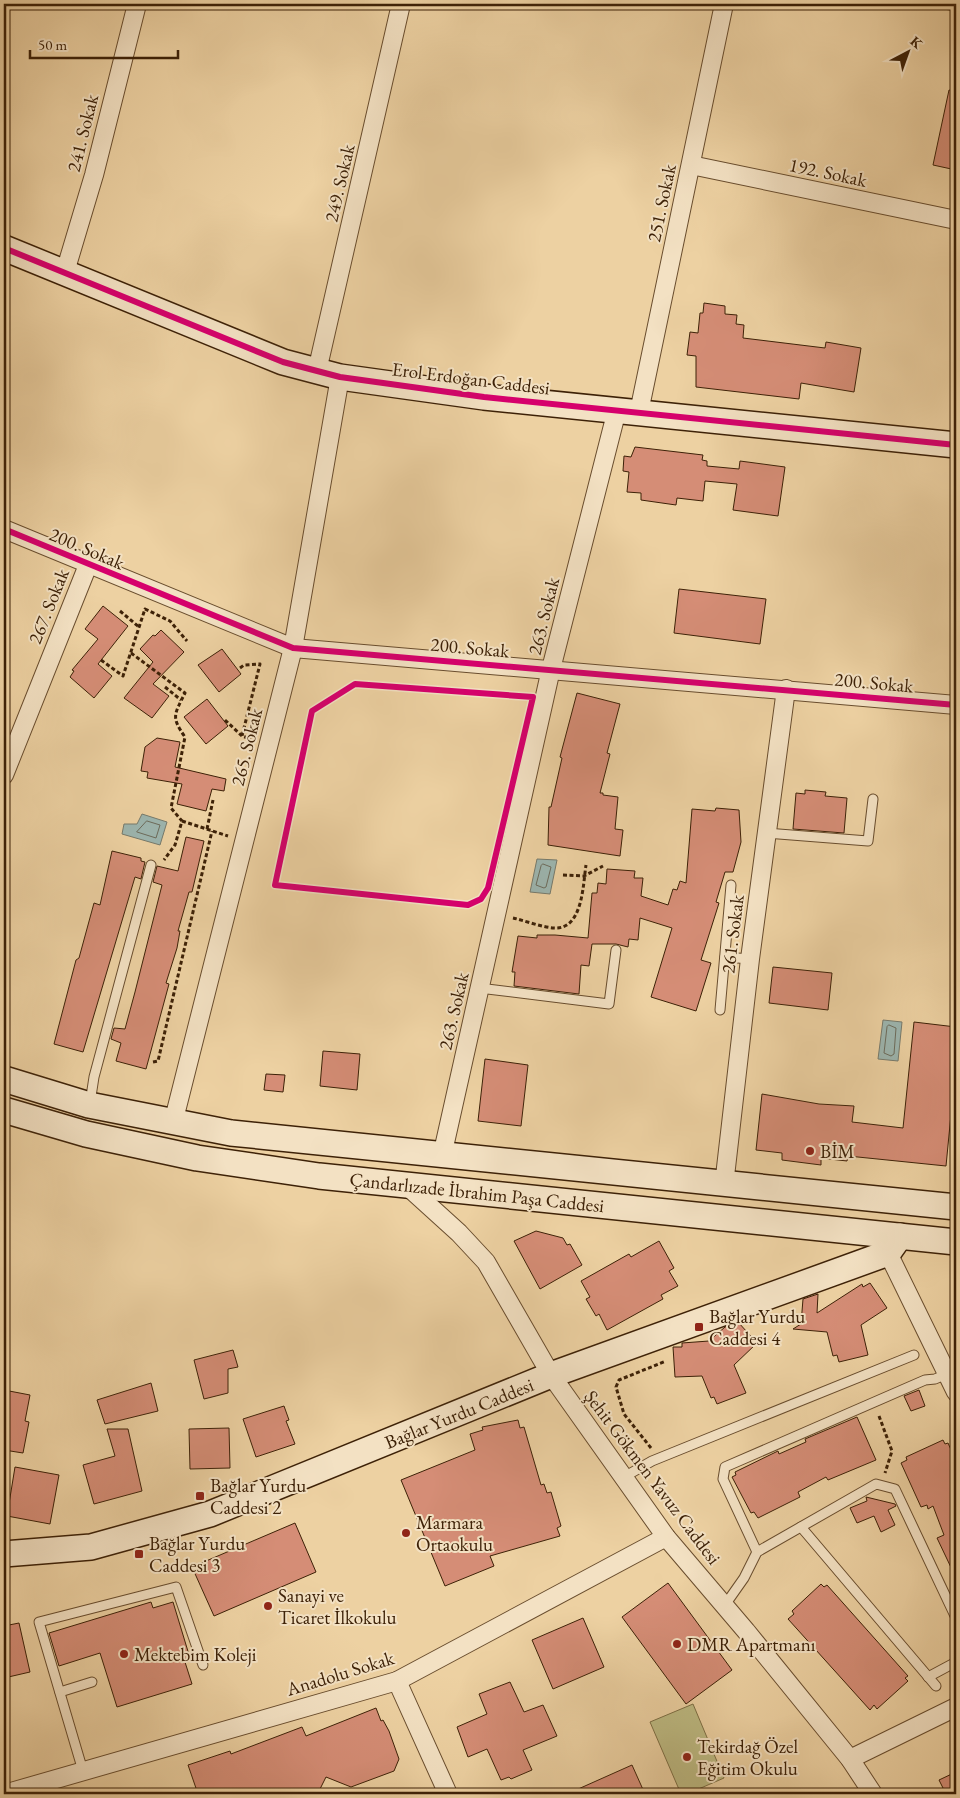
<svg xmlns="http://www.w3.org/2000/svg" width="960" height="1798" font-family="'EB Garamond',serif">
<rect width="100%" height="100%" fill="#edd1a2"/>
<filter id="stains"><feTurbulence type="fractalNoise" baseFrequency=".004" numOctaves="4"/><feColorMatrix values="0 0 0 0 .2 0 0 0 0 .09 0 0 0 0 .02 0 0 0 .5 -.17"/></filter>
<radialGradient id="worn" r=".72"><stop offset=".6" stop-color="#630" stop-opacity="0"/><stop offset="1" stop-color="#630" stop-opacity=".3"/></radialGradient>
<path fill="#bdba82" stroke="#7d6e44" d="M693,1704L724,1778L687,1794H681L650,1722Z"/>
<g fill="#9cb5af" stroke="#767a6c">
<path d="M142,814L167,822L160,845L122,834L124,824H137Z"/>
<path d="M537,859L557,860L550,894L530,892Z"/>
<path d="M883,1020L902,1022L898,1061L878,1059Z"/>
</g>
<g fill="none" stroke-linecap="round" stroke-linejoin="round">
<g stroke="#6c6b5b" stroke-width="1">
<path d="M147,821L160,825L156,838L137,832Z"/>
<path d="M543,864L551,867L546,887L544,888L536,885L541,866Z"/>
<path d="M889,1025L896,1028L894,1054L891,1056L884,1053L887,1027Z"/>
</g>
</g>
<g fill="#d58d76" stroke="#3d2107">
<path d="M949,90L956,91V170L933,165Z"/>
<path d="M704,303L725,306V314L737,315L736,324L744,325L743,338L825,348L826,342L861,348L854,392L801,383L799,399L696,387V356L687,355L690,332L698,333L700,313H703Z"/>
<path d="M635,447L703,455L702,460L707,461V466L739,469L740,461L785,467L778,516L733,510L737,484L705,481L703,501L677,498L676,505L641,500V493L627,492L629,472L623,471L624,456L631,457Z"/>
<path d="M679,589L766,599L760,644L674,633Z"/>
<path d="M103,606L128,626L98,664L112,676L94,698L70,677L74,671L72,670L98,639L85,629Z"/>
<path d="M161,630L184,652L153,684L169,696L152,718L124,698L153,662L140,649L153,635L155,636Z"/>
<path d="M222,649L241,674L219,692L198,665Z"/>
<path d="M577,693L620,704L607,753L610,754L600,793H603V795L618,797L615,829L623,830L620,856L548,845L549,807H551L562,758L560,757Z"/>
<path d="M207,699L228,726L206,744L184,717Z"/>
<path d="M157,738L180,742L175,767L226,779L224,791L212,789L206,811L177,804L182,784L147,778L148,772L141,771L145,747Z"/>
<path d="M805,790L826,792L825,796L847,798L844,833L793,829L796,793L805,794Z"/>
<path d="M716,808L739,810L741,842L733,872H725L716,902L719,903L701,960L711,963L696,1011L651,997L672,928L640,918L638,940L629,939L628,947L616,944H592L589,966L581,965L579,994L514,986L515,972H512L518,936L537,938V935H555L588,938L592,893H597L598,883L606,884L607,869L635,871L634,878H643L641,896L668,905L673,889L677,890L680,881L686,883L692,809L715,811Z"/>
<path d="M186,837L204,841L192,892H189L178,931H180L177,948L166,983L169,984L146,1069L116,1061L121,1043L111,1039L114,1028L125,1029L135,992L162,885L153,882L157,866L178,871Z"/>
<path d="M112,851L141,858V861L145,862L141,879L135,877L83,1052L54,1044L76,960L79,958L94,903L100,905Z"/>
<path d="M773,967L832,973L828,1010L769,1003Z"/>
<path d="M914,1022L956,1027V1105L952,1104L946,1166L848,1156L847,1161L821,1158V1165L782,1160V1153L756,1150L762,1094L819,1104L854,1106L852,1122L903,1128Z"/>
<path d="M323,1051L360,1054L357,1090L320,1086Z"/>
<path d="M485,1059L528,1065L521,1126L478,1121Z"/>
<path d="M266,1074L285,1075L283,1092L264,1090Z"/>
<path d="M536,1231L563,1238L567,1245L570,1244L582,1265L540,1289L514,1241Z"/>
<path d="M659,1241L674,1268L669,1271L678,1286L661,1295L663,1299L607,1330L599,1314L596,1316L586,1299L590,1297L581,1281L629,1254L631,1257Z"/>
<path d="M870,1283L887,1308L861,1325L868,1355L839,1362L837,1355L833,1356L827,1332L793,1329L801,1324L803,1299L818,1294L817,1313L862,1284L863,1287Z"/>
<path d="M738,1322L757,1343L734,1365L746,1393L717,1404L714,1397L711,1398L702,1376L675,1377L673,1347H682V1343L709,1341L725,1327Z"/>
<path d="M233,1350L238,1367L228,1369V1393L204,1399L194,1360Z"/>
<path d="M151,1383L158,1411L105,1424L97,1400Z"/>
<path d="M4,1390L30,1395L25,1421L29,1422L23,1453L4,1450Z"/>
<path d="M919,1390L925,1406L911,1411L904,1396Z"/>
<path d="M284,1406L289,1420L286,1421L295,1444L256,1457L243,1419Z"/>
<path d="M857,1417L876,1460L828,1480L826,1477L798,1492L800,1497L758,1518L754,1512L751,1513L732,1477L736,1475L735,1472L778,1451L779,1454L806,1442L805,1439Z"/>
<path d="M518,1420L520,1428L524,1427L541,1485L544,1484L547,1493L551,1492L561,1526L557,1528L560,1536L490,1556L494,1566L445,1586L401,1480L475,1450L470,1434L483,1430L482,1427Z"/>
<path d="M229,1428L230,1468L190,1469L189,1429Z"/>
<path d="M107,1429H128L142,1491L94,1504L83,1465L115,1456Z"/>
<path d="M943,1440L945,1444L948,1443L956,1461V1578L937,1538L944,1535L933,1506L928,1509L927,1505L921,1507L901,1463L907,1460L906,1457Z"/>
<path d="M15,1467L59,1475L50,1524L7,1516Z"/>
<path d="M866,1497L895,1504L896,1506L888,1510L895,1525L881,1532L874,1516L857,1523L850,1508L867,1501Z"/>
<path d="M295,1523L316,1572L214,1616L192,1567Z"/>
<path d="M668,1583L732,1670L686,1704L622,1617Z"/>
<path d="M821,1584L824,1587L827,1585L908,1676L905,1678L908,1681L877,1709L874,1705L870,1710L788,1619L794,1614L792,1611Z"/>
<path d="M151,1602L153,1608L173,1602L190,1658L184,1659L192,1684L117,1707L100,1653L59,1666L49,1633Z"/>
<path d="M583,1618L604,1667L553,1689L532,1640Z"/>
<path d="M19,1623L30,1672L4,1678V1626Z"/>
<path d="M510,1682L524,1712L543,1705L557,1736L523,1750L532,1770L511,1779L509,1777L501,1780L487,1749L468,1757L457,1727L487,1714L479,1694Z"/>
<path d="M376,1708L381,1721L383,1720L389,1731L399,1759L394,1771L351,1787L326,1777L320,1789L307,1794H198L188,1765L230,1751L231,1754L302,1727L306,1736Z"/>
<path d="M632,1765L645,1794H567Z"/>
<path d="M956,1772V1794H946L939,1780Z"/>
</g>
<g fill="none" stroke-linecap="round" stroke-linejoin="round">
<g stroke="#694d2e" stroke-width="11">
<g id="lane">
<path d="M945,4L956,6"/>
<path d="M766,833L868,841L873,799"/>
<path d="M725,957L750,959"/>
<path d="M479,988L609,1004L616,950"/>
<path d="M720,1010L731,885"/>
<path d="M90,1103L94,1077L151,865"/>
<path d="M624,1477L652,1461L914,1355"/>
<path d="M801,1527L936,1686"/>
<path d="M757,1552L723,1479L725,1467L925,1380L935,1379L947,1374"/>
<path d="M725,1605L744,1578L757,1552L876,1484L895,1489L956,1618"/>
<path d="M928,1677L956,1662"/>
<path d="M60,1692L92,1682"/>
<path d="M83,1771L39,1622L176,1587L203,1665"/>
</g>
</g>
<g stroke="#694d2e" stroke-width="20">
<g id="street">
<path d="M691,165L956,220"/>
<path d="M65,272L94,175L137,4"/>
<path d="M317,371L401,4"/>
<path d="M639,412L724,4"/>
<path d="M4,529L293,648L956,705"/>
<path d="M4,775L88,565"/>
<path d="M173,1123L293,648L340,377"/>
<path d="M442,1156L551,669L617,410"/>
<path d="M405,1184L459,1233L486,1262L551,1375L666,1537L746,1631L850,1759L873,1794"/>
<path d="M724,1185L750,959L786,689"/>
<path d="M888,1253L956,1392"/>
<path d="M397,1681L448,1794"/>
<path d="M850,1759L956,1707"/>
<path d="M4,1794L397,1681L666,1537"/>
</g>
</g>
<g stroke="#3d2107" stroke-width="28">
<g id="secondary">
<path d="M4,248L283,362L340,377L484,397L956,445"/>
<path d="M4,1079L89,1105L231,1133L956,1207"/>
<path d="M4,1110L86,1134L197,1158L319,1176L956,1242"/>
<path d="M4,1554L91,1547L210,1514L551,1375L888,1253L900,1236"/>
</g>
</g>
<g stroke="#3d2107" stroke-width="3" stroke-dasharray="4 2.5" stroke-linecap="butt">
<path d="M120,611L139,627"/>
<path d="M131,653L185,693C174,715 171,717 185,737L171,808L182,821L175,845L164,860"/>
<path d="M101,660L123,676L145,609L170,621L187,641"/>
<path d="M240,668L244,665L260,664L242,736L251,739"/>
<path d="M165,687L181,700"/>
<path d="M225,720L242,736"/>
<path d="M182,821L228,836"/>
<path d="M207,829L213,800"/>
<path d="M563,875L584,876L603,866"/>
<path d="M513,918C526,921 541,927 554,928C583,930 583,884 586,865"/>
<path d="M153,1062L158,1061L212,831"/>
<path d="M879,1416L892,1451L885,1473"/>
<path d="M651,1448L624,1414L616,1387L619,1380L666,1361"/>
</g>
<use href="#lane" stroke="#f3e1c3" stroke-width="9"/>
<use href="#street" stroke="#f3e1c3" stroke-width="18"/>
<use href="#secondary" stroke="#f3e1c3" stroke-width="25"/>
<g stroke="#f3e1c3" stroke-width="9">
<g id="cycleway">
<path d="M4,248L283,362L340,377L484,397L956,445"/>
<path d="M4,529L293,648L956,705"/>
<path d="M355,684L533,697L488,888L481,899L468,905L275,885L312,711Z"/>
</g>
</g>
<use href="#cycleway" stroke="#d6006c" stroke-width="6"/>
</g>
<g fill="#8f2418" stroke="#f3e1c3" stroke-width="2">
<circle cx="810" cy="1151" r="5"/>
<rect x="694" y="1322" width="10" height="10" rx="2.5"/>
<rect x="195" y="1491" width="10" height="10" rx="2.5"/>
<circle cx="406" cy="1533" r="5"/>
<rect x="134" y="1549" width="10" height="10" rx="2.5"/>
<circle cx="268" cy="1606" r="5"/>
<circle cx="677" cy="1644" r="5"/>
<circle cx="124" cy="1654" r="5"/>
<circle cx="687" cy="1757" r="5"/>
</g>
<g text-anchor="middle" stroke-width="4" stroke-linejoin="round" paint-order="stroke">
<g font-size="19" fill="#3d2107" stroke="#f3e1c3">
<text transform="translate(82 133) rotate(-76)" y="7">241. Sokak</text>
<text transform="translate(828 172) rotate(12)" y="7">192. Sokak</text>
<text transform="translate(339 183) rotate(-77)" y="7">249. Sokak</text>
<text transform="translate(661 203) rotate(-78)" y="7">251. Sokak</text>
<text transform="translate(471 378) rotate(7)" y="7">Erol Erdoğan Caddesi</text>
<text transform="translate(87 548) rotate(23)" y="7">200. Sokak</text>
<text transform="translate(48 606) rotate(-68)" y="7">267. Sokak</text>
<text transform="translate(543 616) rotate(-76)" y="7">263. Sokak</text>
<text transform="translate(470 647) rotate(5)" y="7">200. Sokak</text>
<text transform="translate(874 682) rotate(5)" y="7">200. Sokak</text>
<text transform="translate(246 747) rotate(-76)" y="7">265. Sokak</text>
<text transform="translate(732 934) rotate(-83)" y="7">261. Sokak</text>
<text transform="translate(453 1011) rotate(-77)" y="7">263. Sokak</text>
<text transform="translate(477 1192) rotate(6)" y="7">Çandarlızade İbrahim Paşa Caddesi</text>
<text transform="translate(459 1413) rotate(-22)" y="7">Bağlar Yurdu Caddesi</text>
<text transform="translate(653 1477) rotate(53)" y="7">Şehit Gökmen Yavuz Caddesi</text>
<text transform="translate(340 1673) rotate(-17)" y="7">Anadolu Sokak</text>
</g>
<g font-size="19" fill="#3d2107" stroke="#f3e1c3" text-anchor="start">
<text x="820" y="1158">BİM</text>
<text x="709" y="1323">Bağlar Yurdu<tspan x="709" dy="22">Caddesi 4</tspan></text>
<text x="210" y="1492">Bağlar Yurdu<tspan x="210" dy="22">Caddesi 2</tspan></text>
<text x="416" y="1529">Marmara<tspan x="416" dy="22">Ortaokulu</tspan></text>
<text x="149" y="1550">Bağlar Yurdu<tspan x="149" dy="22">Caddesi 3</tspan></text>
<text x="278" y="1602">Sanayi ve<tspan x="278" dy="22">Ticaret İlkokulu</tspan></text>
<text x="687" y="1651">DMR Apartmanı</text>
<text x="134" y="1661">Mektebim Koleji</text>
<text x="697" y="1753">Tekirdağ Özel<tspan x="697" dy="22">Eğitim Okulu</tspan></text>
</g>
</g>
<rect width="960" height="1798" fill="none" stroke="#edd1a2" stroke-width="20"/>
<rect x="5" y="5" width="950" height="1788" fill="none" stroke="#3d2107" stroke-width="2.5"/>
<rect x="10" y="10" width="940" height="1778" fill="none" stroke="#3d2107"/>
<g transform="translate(908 52) rotate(41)" stroke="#f3e1c3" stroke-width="4" paint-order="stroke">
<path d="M0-4L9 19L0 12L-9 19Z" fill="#3d2107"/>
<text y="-8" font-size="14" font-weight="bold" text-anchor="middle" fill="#3d2107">K</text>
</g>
<path d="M30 50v8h148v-8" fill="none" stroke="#3d2107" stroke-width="2.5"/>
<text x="38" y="50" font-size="15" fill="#3d2107" stroke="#f3e1c3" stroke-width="4" paint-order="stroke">50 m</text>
<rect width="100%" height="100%" filter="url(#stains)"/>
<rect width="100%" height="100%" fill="url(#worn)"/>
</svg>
